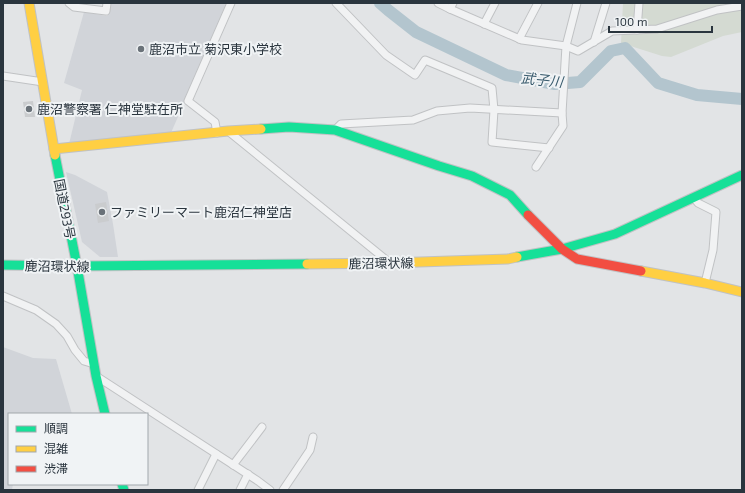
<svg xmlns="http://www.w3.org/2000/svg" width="745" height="493" font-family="'Exo 2','Noto Sans JP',sans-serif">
<rect width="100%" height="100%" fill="#e2e4e6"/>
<g fill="#d1d4d9">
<path d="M111,3H228L170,135L69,144L82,90L64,83L84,12L107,16Z"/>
<path d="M66,172L75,175L107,192L113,224L118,257H100L82,242Z"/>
<path d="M3,347L33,358L56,359L72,414H9V484H13L12,490H3Z"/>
</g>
<path fill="#d4dad2" d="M623,3H742V32L723,36L671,57L662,56L621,43Z"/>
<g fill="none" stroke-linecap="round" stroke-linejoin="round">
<path stroke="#b3c5ce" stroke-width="12" d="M380,3L388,10L416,32L506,75L555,84L580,82L611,51L625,48L658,83L697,95L742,99"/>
</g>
<g fill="#caccce">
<path d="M33,101L35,117H25L23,102Z"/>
<path d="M106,202L109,221L98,223L95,204Z"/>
</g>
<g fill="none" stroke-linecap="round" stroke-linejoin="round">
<g stroke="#c0c2c4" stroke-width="9">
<g id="street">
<path d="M69,3L74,7L106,11L107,3"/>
<path d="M336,3L386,55L415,75L425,60L492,88L494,110L492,142L549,148"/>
<path d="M438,3L450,9L453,3"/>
<path d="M450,9L522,40L566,46L578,51L612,31L657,29L717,10L742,6"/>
<path d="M484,24L495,3"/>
<path d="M637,30L639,3"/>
<path d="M519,39L538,3"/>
<path d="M594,42L606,3"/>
<path d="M3,76L43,82"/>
<path d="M335,130L341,124L413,120L437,111L470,108L562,113"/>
<path d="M228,131L390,263"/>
<path d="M217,133L215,122L188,101L231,3"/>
<path d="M536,167L563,126L562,113L566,46L577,3"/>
<path d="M694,198L698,203L716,212L713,250L705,283"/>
<path d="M3,296L36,310L56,324L67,336L75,350L84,361L94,364"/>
<path d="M96,376L258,481L270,490"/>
<path d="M233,465L262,427"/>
<path d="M198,490L216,454"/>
<path d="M240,490L248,474"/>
<path d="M283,490L310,450L313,437"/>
</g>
</g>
<g stroke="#c0c2c4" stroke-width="11">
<g id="fast">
<path d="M261,129L289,127L335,130L439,166L472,176L510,195L528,215"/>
<path d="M55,155L77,266L96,376L105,414"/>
<path d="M517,257L562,249L615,234L742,175"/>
<path d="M3,265L77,266L307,264"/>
<path d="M122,484L124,490"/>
</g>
</g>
<g stroke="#c0c2c4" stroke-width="11">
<g id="slow">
<path d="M29,3L55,155"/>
<path d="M54,149L228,131L261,129"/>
<path d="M307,264L390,263L508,259L517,257"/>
<path d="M641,271L705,283L742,292"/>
</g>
</g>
<g stroke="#c0c2c4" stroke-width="11">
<path id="jam" d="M528,215L562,249L577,259L641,271"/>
</g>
<use href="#street" stroke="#f1f2f3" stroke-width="7"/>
<use href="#fast" stroke="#16e098" stroke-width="9"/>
<use href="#slow" stroke="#ffcf43" stroke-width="9"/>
<use href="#jam" stroke="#f24e42" stroke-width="9"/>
</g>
<g fill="#6a7279" stroke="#f0f3f5" stroke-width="1.5">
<circle cx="141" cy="49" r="4"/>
<circle cx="29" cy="109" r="4"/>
<circle cx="102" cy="212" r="4"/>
</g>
<g text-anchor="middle" stroke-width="4" stroke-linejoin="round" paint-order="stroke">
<g font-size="13" fill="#2a353e" stroke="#f0f3f5" text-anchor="start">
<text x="149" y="54">鹿沼市立 菊沢東小学校</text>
<text x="37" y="114">鹿沼警察署 仁神堂駐在所</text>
<text x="110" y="217">ファミリーマート鹿沼仁神堂店</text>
</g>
<g font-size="13" fill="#2a353e" stroke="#f0f3f5">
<text transform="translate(65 209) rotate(79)" y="5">国道293号</text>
<text transform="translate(381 263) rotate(-1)" y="5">鹿沼環状線</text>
<text transform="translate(57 266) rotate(1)" y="5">鹿沼環状線</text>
</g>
<g font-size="14" font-style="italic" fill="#395b6d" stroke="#f0f3f5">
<text transform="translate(542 80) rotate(6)" y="5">武子川</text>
</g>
</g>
<rect width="745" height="493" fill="none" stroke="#2a353e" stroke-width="8"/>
<rect x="8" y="413" width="140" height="72" fill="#f0f3f5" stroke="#a1a7ac"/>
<rect x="16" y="426" width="20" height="6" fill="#16e098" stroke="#a1a7ac"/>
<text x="44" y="433" font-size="12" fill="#2a353e">順調</text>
<rect x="16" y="446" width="20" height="6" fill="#ffcf43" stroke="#a1a7ac"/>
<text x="44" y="453" font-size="12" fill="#2a353e">混雑</text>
<rect x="16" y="466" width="20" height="6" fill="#f24e42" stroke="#a1a7ac"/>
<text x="44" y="473" font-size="12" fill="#2a353e">渋滞</text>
<path d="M609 26v6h103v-6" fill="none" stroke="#2a353e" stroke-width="2"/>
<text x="615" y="26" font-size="12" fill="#2a353e" stroke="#f0f3f5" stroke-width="3" paint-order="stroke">100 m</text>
</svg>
